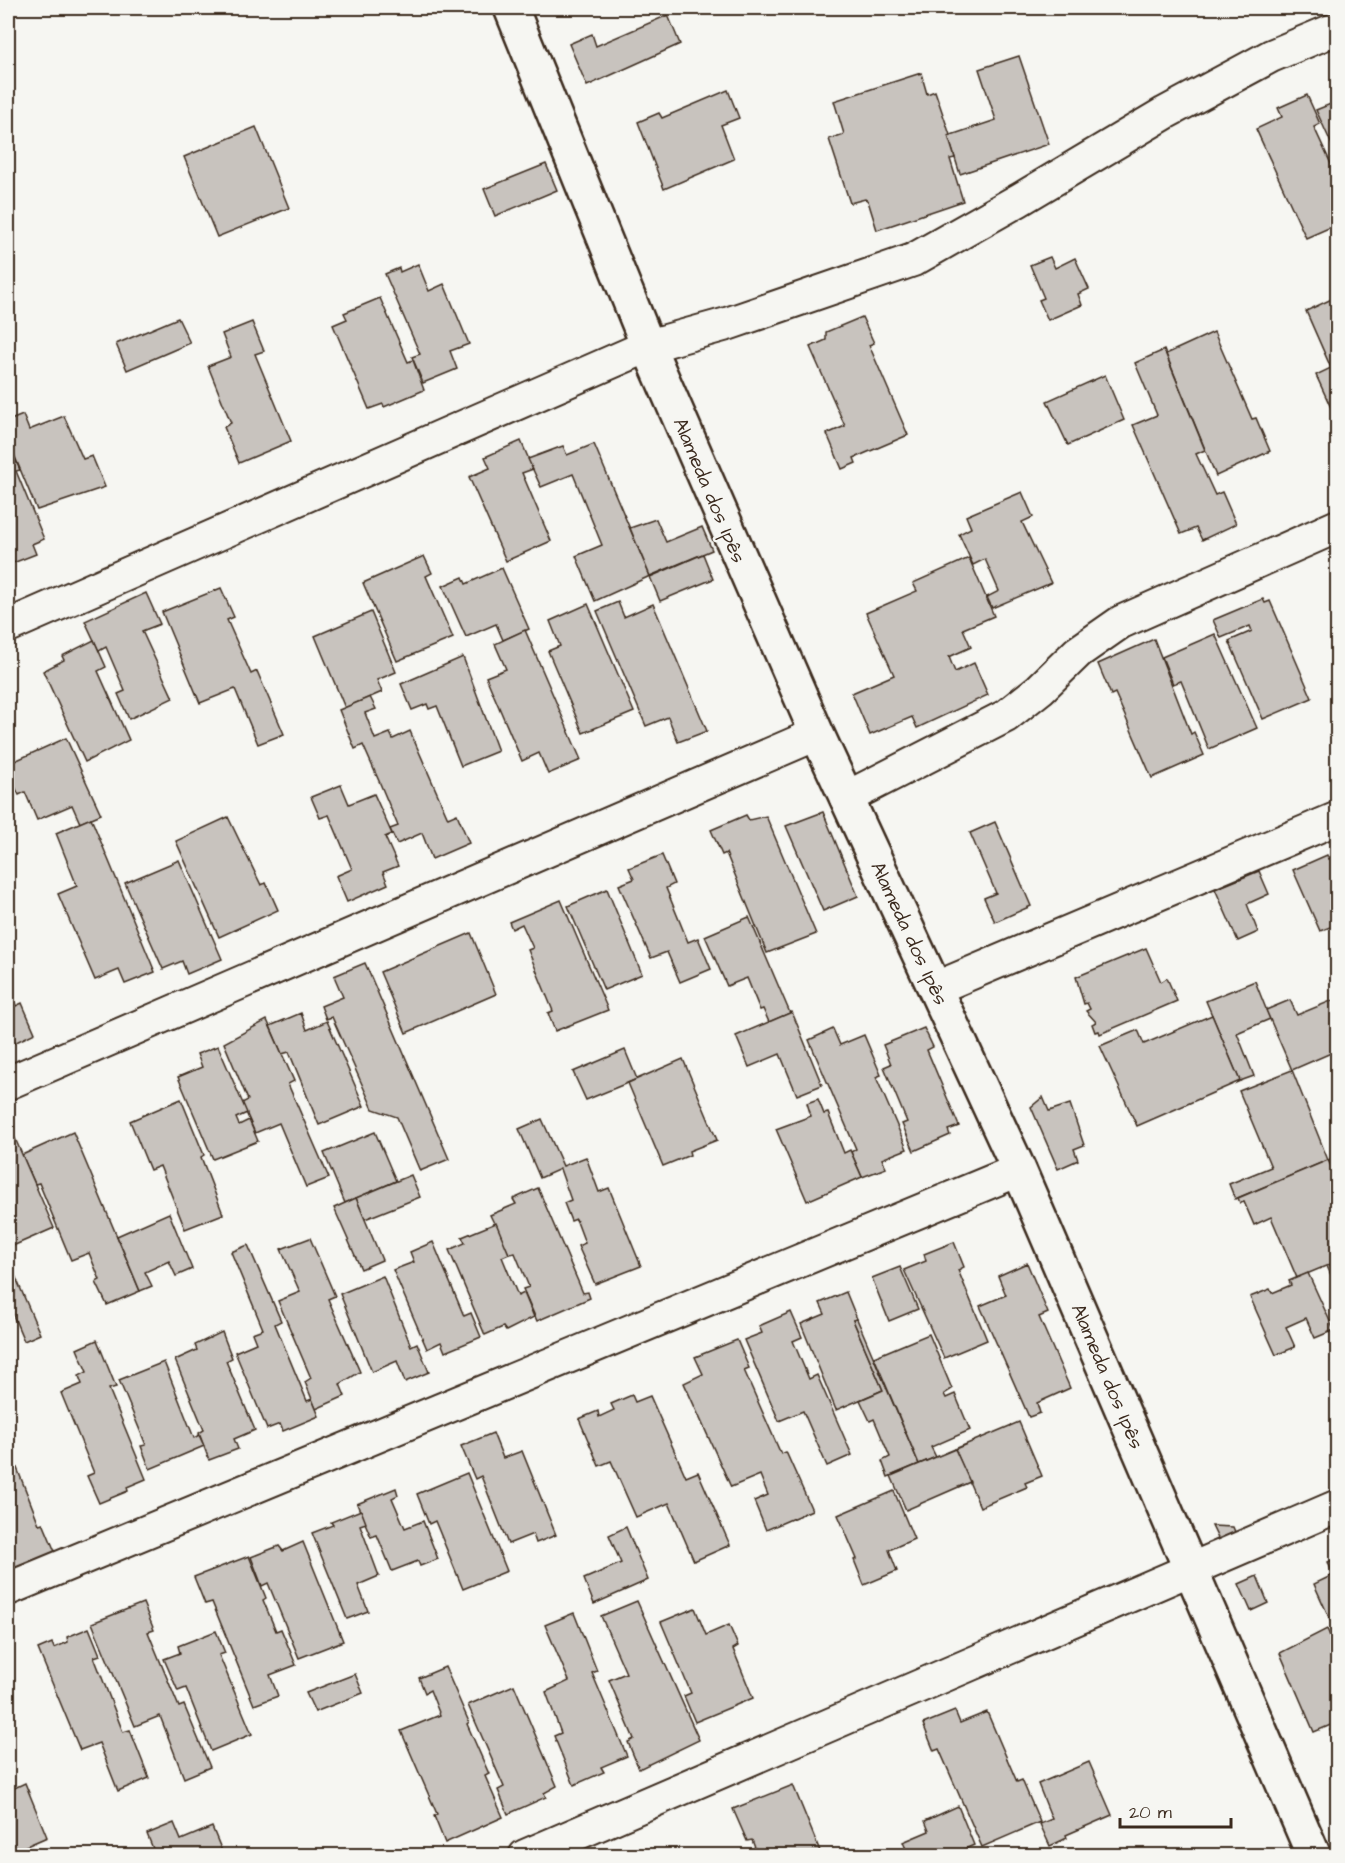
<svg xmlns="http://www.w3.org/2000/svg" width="1345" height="1863" font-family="'Architects Daughter',sans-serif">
<rect width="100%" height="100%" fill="#f6f6f2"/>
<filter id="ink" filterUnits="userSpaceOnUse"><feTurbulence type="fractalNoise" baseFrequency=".0167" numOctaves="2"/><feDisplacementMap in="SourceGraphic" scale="12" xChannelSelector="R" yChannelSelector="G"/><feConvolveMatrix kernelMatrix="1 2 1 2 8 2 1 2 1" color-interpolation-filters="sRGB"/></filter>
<g filter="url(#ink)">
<g fill="#c8c3be" stroke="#3b2a1e" stroke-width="1.5">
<path d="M668,15L680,44L587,86L569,44L592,34L596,46Z"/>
<path d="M1019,56L1049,144L960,174L948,136L996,120L979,69Z"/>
<path d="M921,73L927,94L935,91L950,135L948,136L955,158L950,159L963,201L877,230L868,201L865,199L850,203L829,139L844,134L834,101Z"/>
<path d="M728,90L739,118L721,125L734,159L664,189L638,122L659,113L662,118Z"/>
<path d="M1307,95L1320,124L1314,127L1338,179V224L1306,238L1256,129L1282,117L1278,108Z"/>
<path d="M1338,101V158L1316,110Z"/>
<path d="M256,127L289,208L217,237L184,157Z"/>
<path d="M546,164L557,190L495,216L484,189Z"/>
<path d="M1050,257L1055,268L1075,258L1089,289L1078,294L1082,305L1048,320L1039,300L1044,298L1030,265Z"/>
<path d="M418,264L429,291L444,284L469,344L450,351L457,369L423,383L412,357L420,354L385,274L399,268L400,272Z"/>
<path d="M1336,297L1338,300V423L1316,375L1331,368L1306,311Z"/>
<path d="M380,298L408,362L413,360L424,390L384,407L383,404L369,409L333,325L347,319L344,313Z"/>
<path d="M862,317L874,343L869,345L908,435L854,458L856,463L842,469L827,434L845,426L810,347L826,340V332Z"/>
<path d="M178,318L190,343L127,370L116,344Z"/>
<path d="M252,322L264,351L255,354L291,441L239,463L224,427L231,423L208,366L231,357L222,334Z"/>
<path d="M1214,332L1252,419L1256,418L1270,451L1216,476L1166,354Z"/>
<path d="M1164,350L1205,450L1196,454L1215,495L1222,492L1236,524L1202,540L1196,528L1181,534L1133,425L1157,415L1135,363Z"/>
<path d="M1105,375L1124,420L1068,445L1047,401Z"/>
<path d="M23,415L29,430L64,416L83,459L92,456L105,487L37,510L8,440V421Z"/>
<path d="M521,441L533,469L522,473L551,541L506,561L469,477L490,468L485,457Z"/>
<path d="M594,444L650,576L595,601L576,556L602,545L573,474L541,487L528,459L563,446L567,455Z"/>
<path d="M12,453L20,470L16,471L44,539L32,544L36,554L8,565V455Z"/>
<path d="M1022,492L1033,517L1022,522L1051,583L992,608L987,597L999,591L985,559L973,565L959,534L971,528L966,516Z"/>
<path d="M656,519L666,542L702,527L712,550L650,576L630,528Z"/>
<path d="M703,554L713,579L660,601L650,577Z"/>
<path d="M424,556L432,573L426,576L453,638L397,661L363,583Z"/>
<path d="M969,558L994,616L963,629L971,647L949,657L955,672L974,663L988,695L917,728L912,717L870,735L852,693L894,675L866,613L917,591L913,583Z"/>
<path d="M502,568L529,629L503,640L496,624L466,637L443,586L463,577L466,584Z"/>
<path d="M221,588L234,617L227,620L251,674L257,671L284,734L258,744L235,689L200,703L162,612Z"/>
<path d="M146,593L160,624L142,631L173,698L129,719L118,694L125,691L106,647L99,651L85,621Z"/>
<path d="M1263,599L1265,603L1270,601L1312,698L1263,719L1229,641L1252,631L1250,626L1221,638L1213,620Z"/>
<path d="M618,602L624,617L653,604L707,731L678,742L668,717L646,726L597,611Z"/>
<path d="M588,604L634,712L583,733L548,651L560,646L550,621Z"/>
<path d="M371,612L396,672L377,680L382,692L345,708L315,636Z"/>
<path d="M525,630L581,760L548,774L539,753L522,761L486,677L506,669L495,644Z"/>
<path d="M1215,634L1257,728L1209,749L1181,681L1173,684L1162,657Z"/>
<path d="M1154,639L1191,734L1194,732L1204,755L1152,778L1115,693L1111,695L1098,664Z"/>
<path d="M94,640L106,667L98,671L129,740L85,762L43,671L64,660L62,656Z"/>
<path d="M463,657L498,751L461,766L437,706L429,709L427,704L412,710L401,684Z"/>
<path d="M370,697L376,709L365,713L375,739L390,733L393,739L410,731L448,818L457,814L469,843L432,859L422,833L397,844L390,829L398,826L379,781L363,745L355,749L339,710Z"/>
<path d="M66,738L101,814L80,823L72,805L37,820L25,792L19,795L8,772V764Z"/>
<path d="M341,785L349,804L374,794L392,834L385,837L398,866L383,872L388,884L347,902L336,876L352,869L329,815L320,818L311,797Z"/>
<path d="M823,812L858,896L823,911L786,826Z"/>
<path d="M746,815L749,820L766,816L816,934L767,953L726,853L722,855L711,830Z"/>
<path d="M228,817L261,885L266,883L278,910L219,937L176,841Z"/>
<path d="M91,818L155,972L125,984L119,970L95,980L58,894L77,886L56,833Z"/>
<path d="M995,822L1031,906L995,922L984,898L996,893L970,833Z"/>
<path d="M662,855L674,884L666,888L686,937L688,942L698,938L711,969L680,982L667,952L651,958L619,885L634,879L629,868Z"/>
<path d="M1327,855L1329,859L1338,855V924L1320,931L1293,870Z"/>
<path d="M179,860L222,959L187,974L182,961L163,969L125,883Z"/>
<path d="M1259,871L1269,894L1247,904L1258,932L1238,941L1215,889Z"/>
<path d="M607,889L642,974L604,990L568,906Z"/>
<path d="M561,900L608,1010L555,1031L548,1013L553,1011L528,950L533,948L522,924L512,929L509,922Z"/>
<path d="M749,917L790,1013L769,1022L763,1009L760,1010L747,978L727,986L705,936Z"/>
<path d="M471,933L496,994L406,1033L380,972Z"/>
<path d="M1146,948L1161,982L1167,978L1177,1001L1100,1034L1099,1031L1095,1032L1092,1024L1096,1022L1086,1011L1090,1009L1087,1003L1084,1004L1076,977Z"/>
<path d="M365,963L449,1159L420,1171L397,1117L373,1109L332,1017L326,1019L321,1006L343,997L334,976Z"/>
<path d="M1255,981L1270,1019L1237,1033L1254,1076L1240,1081L1206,1001Z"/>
<path d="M8,986L16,1006L22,1003L35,1033L8,1046Z"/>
<path d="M1338,998V1050L1292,1070L1266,1010L1290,1000L1297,1015Z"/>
<path d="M792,1012L822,1085L797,1095L780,1054L749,1067L736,1036Z"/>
<path d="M301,1013L307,1030L327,1021L364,1106L319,1125L289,1052L282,1054L270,1026Z"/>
<path d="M1212,1015L1240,1081L1137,1126L1100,1046L1138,1030L1144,1044Z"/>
<path d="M267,1020L294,1081L288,1084L329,1178L306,1187L279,1123L255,1133L242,1103L248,1100L224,1043Z"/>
<path d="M924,1028L933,1047L927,1050L959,1126L948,1130L950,1135L914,1151L902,1124L907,1122L884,1067L891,1064L883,1045Z"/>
<path d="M833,1029L840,1045L864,1035L881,1075L876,1077L907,1149L882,1159L886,1168L862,1177L851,1152L856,1149L809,1040Z"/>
<path d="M218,1046L247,1113L236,1118L239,1125L249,1120L258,1141L213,1159L178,1077L202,1067L197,1054Z"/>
<path d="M625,1050L637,1079L586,1100L573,1072Z"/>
<path d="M683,1059L717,1140L689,1151L690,1155L663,1166L628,1083Z"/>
<path d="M1292,1070L1328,1160L1235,1199L1229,1184L1271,1167L1239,1091Z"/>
<path d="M1043,1097L1049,1111L1070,1104L1084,1145L1074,1149L1078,1160L1058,1169L1031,1107Z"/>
<path d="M181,1099L204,1155L201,1157L223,1214L185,1229L160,1166L150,1170L130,1121Z"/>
<path d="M818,1099L824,1114L828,1113L844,1153L850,1150L862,1177L807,1201L776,1129L811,1116L807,1103Z"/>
<path d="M542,1119L563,1166L586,1157L599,1192L609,1188L641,1266L595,1284L578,1246L585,1243L576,1219L571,1221L564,1203L571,1200L560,1169L540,1178L519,1129Z"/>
<path d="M73,1132L140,1291L107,1305L96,1282L100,1280L89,1253L71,1260L39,1183L35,1184L22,1155Z"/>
<path d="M375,1132L396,1181L345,1203L324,1153Z"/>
<path d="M14,1136L54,1228L8,1248V1139Z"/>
<path d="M1338,1156V1181L1328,1160Z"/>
<path d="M1328,1160L1338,1181V1261L1297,1278L1271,1217L1254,1225L1244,1202L1240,1203L1238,1198Z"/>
<path d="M411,1175L420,1197L365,1219L356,1198Z"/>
<path d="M538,1188L583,1293L588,1292L590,1298L537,1321L523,1289L529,1287L515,1253L509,1254L490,1215L516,1204L513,1199Z"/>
<path d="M356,1198L382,1260L361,1269L334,1208Z"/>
<path d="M169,1213L192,1269L176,1276L169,1261L145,1272L152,1286L140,1291L117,1236Z"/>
<path d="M496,1223L509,1254L502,1257L518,1296L524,1293L534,1317L506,1331L503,1327L485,1335L449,1250L465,1243L462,1237Z"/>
<path d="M310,1238L335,1296L328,1299L360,1372L340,1384L345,1396L316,1409L305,1382L311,1378L278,1301L300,1292L281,1249Z"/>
<path d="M433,1242L464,1316L471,1313L481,1337L445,1352L441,1342L427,1349L393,1270L414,1262L410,1252Z"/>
<path d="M954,1242L964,1267L958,1270L987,1340L944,1358L904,1270L926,1261L924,1254Z"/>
<path d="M248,1245L281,1321L275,1324L307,1401L312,1399L319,1416L283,1431L280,1424L267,1429L235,1352L256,1343L252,1333L263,1329L231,1252Z"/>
<path d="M8,1259L40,1334L24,1341L8,1303Z"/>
<path d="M1338,1261V1285L1336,1286L1327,1266Z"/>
<path d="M1027,1263L1048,1313L1039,1317L1070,1388L1037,1403L1040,1413L1029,1417L980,1306L1006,1295L998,1276Z"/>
<path d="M900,1267L918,1309L889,1321L872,1278Z"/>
<path d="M1308,1273L1334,1330L1315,1338L1306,1318L1286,1327L1295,1347L1276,1355L1250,1297L1270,1289L1272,1293L1291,1285L1289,1281Z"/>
<path d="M383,1276L411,1346L417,1343L429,1372L405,1382L397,1361L372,1372L340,1294Z"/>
<path d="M846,1292L857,1319L853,1320L883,1390L836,1410L801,1324L825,1314L820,1303Z"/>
<path d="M791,1312L802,1337L793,1341L809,1379L817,1375L852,1455L827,1466L803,1411L779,1421L744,1340L762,1333L759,1326Z"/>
<path d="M857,1319L919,1464L888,1477L882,1461L890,1457L874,1419L870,1421L860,1400L883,1390L853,1320Z"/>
<path d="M222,1332L232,1358L226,1361L255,1430L234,1439L238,1449L209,1460L199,1433L204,1430L175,1360L197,1350L195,1345Z"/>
<path d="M929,1334L952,1389L944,1394L946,1398L955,1394L970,1430L931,1447L936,1457L919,1464L874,1357Z"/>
<path d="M97,1340L116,1387L109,1389L146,1479L127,1487L128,1491L99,1503L87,1476L94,1473L61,1393L82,1384L79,1376L87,1372L77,1349Z"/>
<path d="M737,1340L749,1368L744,1370L781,1454L786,1452L812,1510L766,1530L754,1501L768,1495L760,1475L731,1487L684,1383L703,1374L695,1357Z"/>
<path d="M164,1362L194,1438L199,1435L204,1446L150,1469L141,1446L146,1445L119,1380Z"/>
<path d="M632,1395L635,1402L650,1396L686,1477L698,1472L730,1545L694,1561L669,1503L636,1517L611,1461L599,1466L579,1419L598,1411L599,1417L614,1410L611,1404Z"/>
<path d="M1019,1422L1042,1476L1025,1483L1027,1487L980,1507L955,1449Z"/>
<path d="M493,1433L503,1458L522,1451L556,1535L536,1543L533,1534L508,1544L481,1476L475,1479L461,1446Z"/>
<path d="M8,1445L39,1524L43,1523L56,1554L8,1574Z"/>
<path d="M955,1449L970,1482L906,1510L891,1476Z"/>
<path d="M467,1473L507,1571L463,1589L435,1521L429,1524L417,1494Z"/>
<path d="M396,1488L398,1495L392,1498L405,1528L423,1521L438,1559L420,1566L418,1561L392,1571L377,1535L371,1537L357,1504Z"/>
<path d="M894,1491L914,1539L889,1550L897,1571L864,1585L854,1560L857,1559L838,1515Z"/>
<path d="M361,1510L366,1523L360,1525L379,1576L358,1585L368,1611L347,1619L312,1533L333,1525L331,1522Z"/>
<path d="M1212,1526L1233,1527L1241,1547L1225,1553Z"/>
<path d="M626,1527L648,1580L594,1604L584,1579L621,1563L609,1535Z"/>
<path d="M303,1542L343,1641L299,1658L268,1583L262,1586L251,1557L279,1546L283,1551Z"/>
<path d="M249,1556L266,1598L263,1600L276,1631L281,1629L296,1665L270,1675L278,1696L254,1705L212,1602L205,1604L194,1577Z"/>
<path d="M1338,1558V1637L1314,1584L1333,1575L1328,1562Z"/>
<path d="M1257,1576L1268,1603L1251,1611L1239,1584Z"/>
<path d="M637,1601L699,1740L639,1769L628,1742L634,1739L609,1680L626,1673L601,1616Z"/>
<path d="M143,1603L154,1630L148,1632L179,1707L184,1705L210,1767L184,1778L160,1716L135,1726L92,1623Z"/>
<path d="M695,1608L706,1635L729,1625L738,1646L733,1649L753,1698L695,1722L684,1696L691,1693L661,1622Z"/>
<path d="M574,1613L597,1671L592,1673L627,1756L601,1767L604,1772L574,1785L554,1736L561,1733L546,1692L569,1681L545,1625Z"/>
<path d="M89,1628L100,1655L94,1657L123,1732L130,1730L149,1778L118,1791L99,1743L80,1750L38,1649L52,1643L54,1648L68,1642L67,1637Z"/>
<path d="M1327,1629L1338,1654V1722L1314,1732L1280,1653Z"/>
<path d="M216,1631L225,1653L219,1655L252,1734L211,1751L186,1688L178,1691L164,1659L180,1653L178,1646Z"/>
<path d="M445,1667L469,1722L467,1724L489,1774L485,1776L503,1817L445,1843L434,1816L437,1814L401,1731L440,1715L430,1690L425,1693L419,1678Z"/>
<path d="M355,1674L363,1693L315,1712L306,1693Z"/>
<path d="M514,1685L557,1786L544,1793L546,1797L508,1814L498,1790L504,1787L468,1705Z"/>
<path d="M955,1711L960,1723L987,1712L1017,1782L1022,1780L1040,1822L982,1847L939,1749L934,1751L923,1724Z"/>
<path d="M1338,1727V1741L1335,1742L1330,1730Z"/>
<path d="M1089,1762L1112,1815L1066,1835L1067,1838L1050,1846L1040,1824L1052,1819L1038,1784Z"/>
<path d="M25,1783L47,1837L8,1854V1791Z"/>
<path d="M793,1785L822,1856H758L752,1840L747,1841L733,1809Z"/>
<path d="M958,1806L974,1845L949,1856L945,1851L935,1856H909L903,1842L929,1831L925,1821Z"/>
<path d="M174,1823L181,1840L212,1827L224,1856H156L147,1834Z"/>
</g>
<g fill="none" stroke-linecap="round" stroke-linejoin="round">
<g stroke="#3b2a1e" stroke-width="36">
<g id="minor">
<path d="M8,626L648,346L727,324L913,260L1019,200L1165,113L1271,56L1338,28"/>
<path d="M846,798L1006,716L1040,689L1078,652L1121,622L1338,526"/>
<path d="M936,988L1338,818"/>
<path d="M8,1083L817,734"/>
<path d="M8,1589L1019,1170"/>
<path d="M525,1856L1338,1506"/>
</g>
</g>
<g stroke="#3b2a1e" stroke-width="38">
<path id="tertiary" d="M511,8L648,346L817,734L1019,1170L1314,1856"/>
</g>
<use href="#minor" stroke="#f6f6f2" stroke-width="32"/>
<use href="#tertiary" stroke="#f6f6f2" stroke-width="33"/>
</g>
</g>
<g text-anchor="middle" stroke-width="5" stroke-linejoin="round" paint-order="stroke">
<g font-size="20" fill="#3b2a1e" stroke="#f6f6f2">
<text transform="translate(710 490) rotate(67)" y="7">Alameda dos Ipês</text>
<text transform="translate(910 933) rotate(65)" y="7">Alameda dos Ipês</text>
<text transform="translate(1108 1376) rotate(67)" y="7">Alameda dos Ipês</text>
</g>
</g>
<rect width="1345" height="1863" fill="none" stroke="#f6f6f2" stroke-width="30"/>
<rect x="15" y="15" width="1315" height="1833" fill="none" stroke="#3b2a1e" stroke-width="2" filter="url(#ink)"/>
<path d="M1120 1818v9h111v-9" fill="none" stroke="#3b2a1e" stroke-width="3"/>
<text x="1129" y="1818" font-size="18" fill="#3b2a1e" stroke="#f6f6f2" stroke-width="4.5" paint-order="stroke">20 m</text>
</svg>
